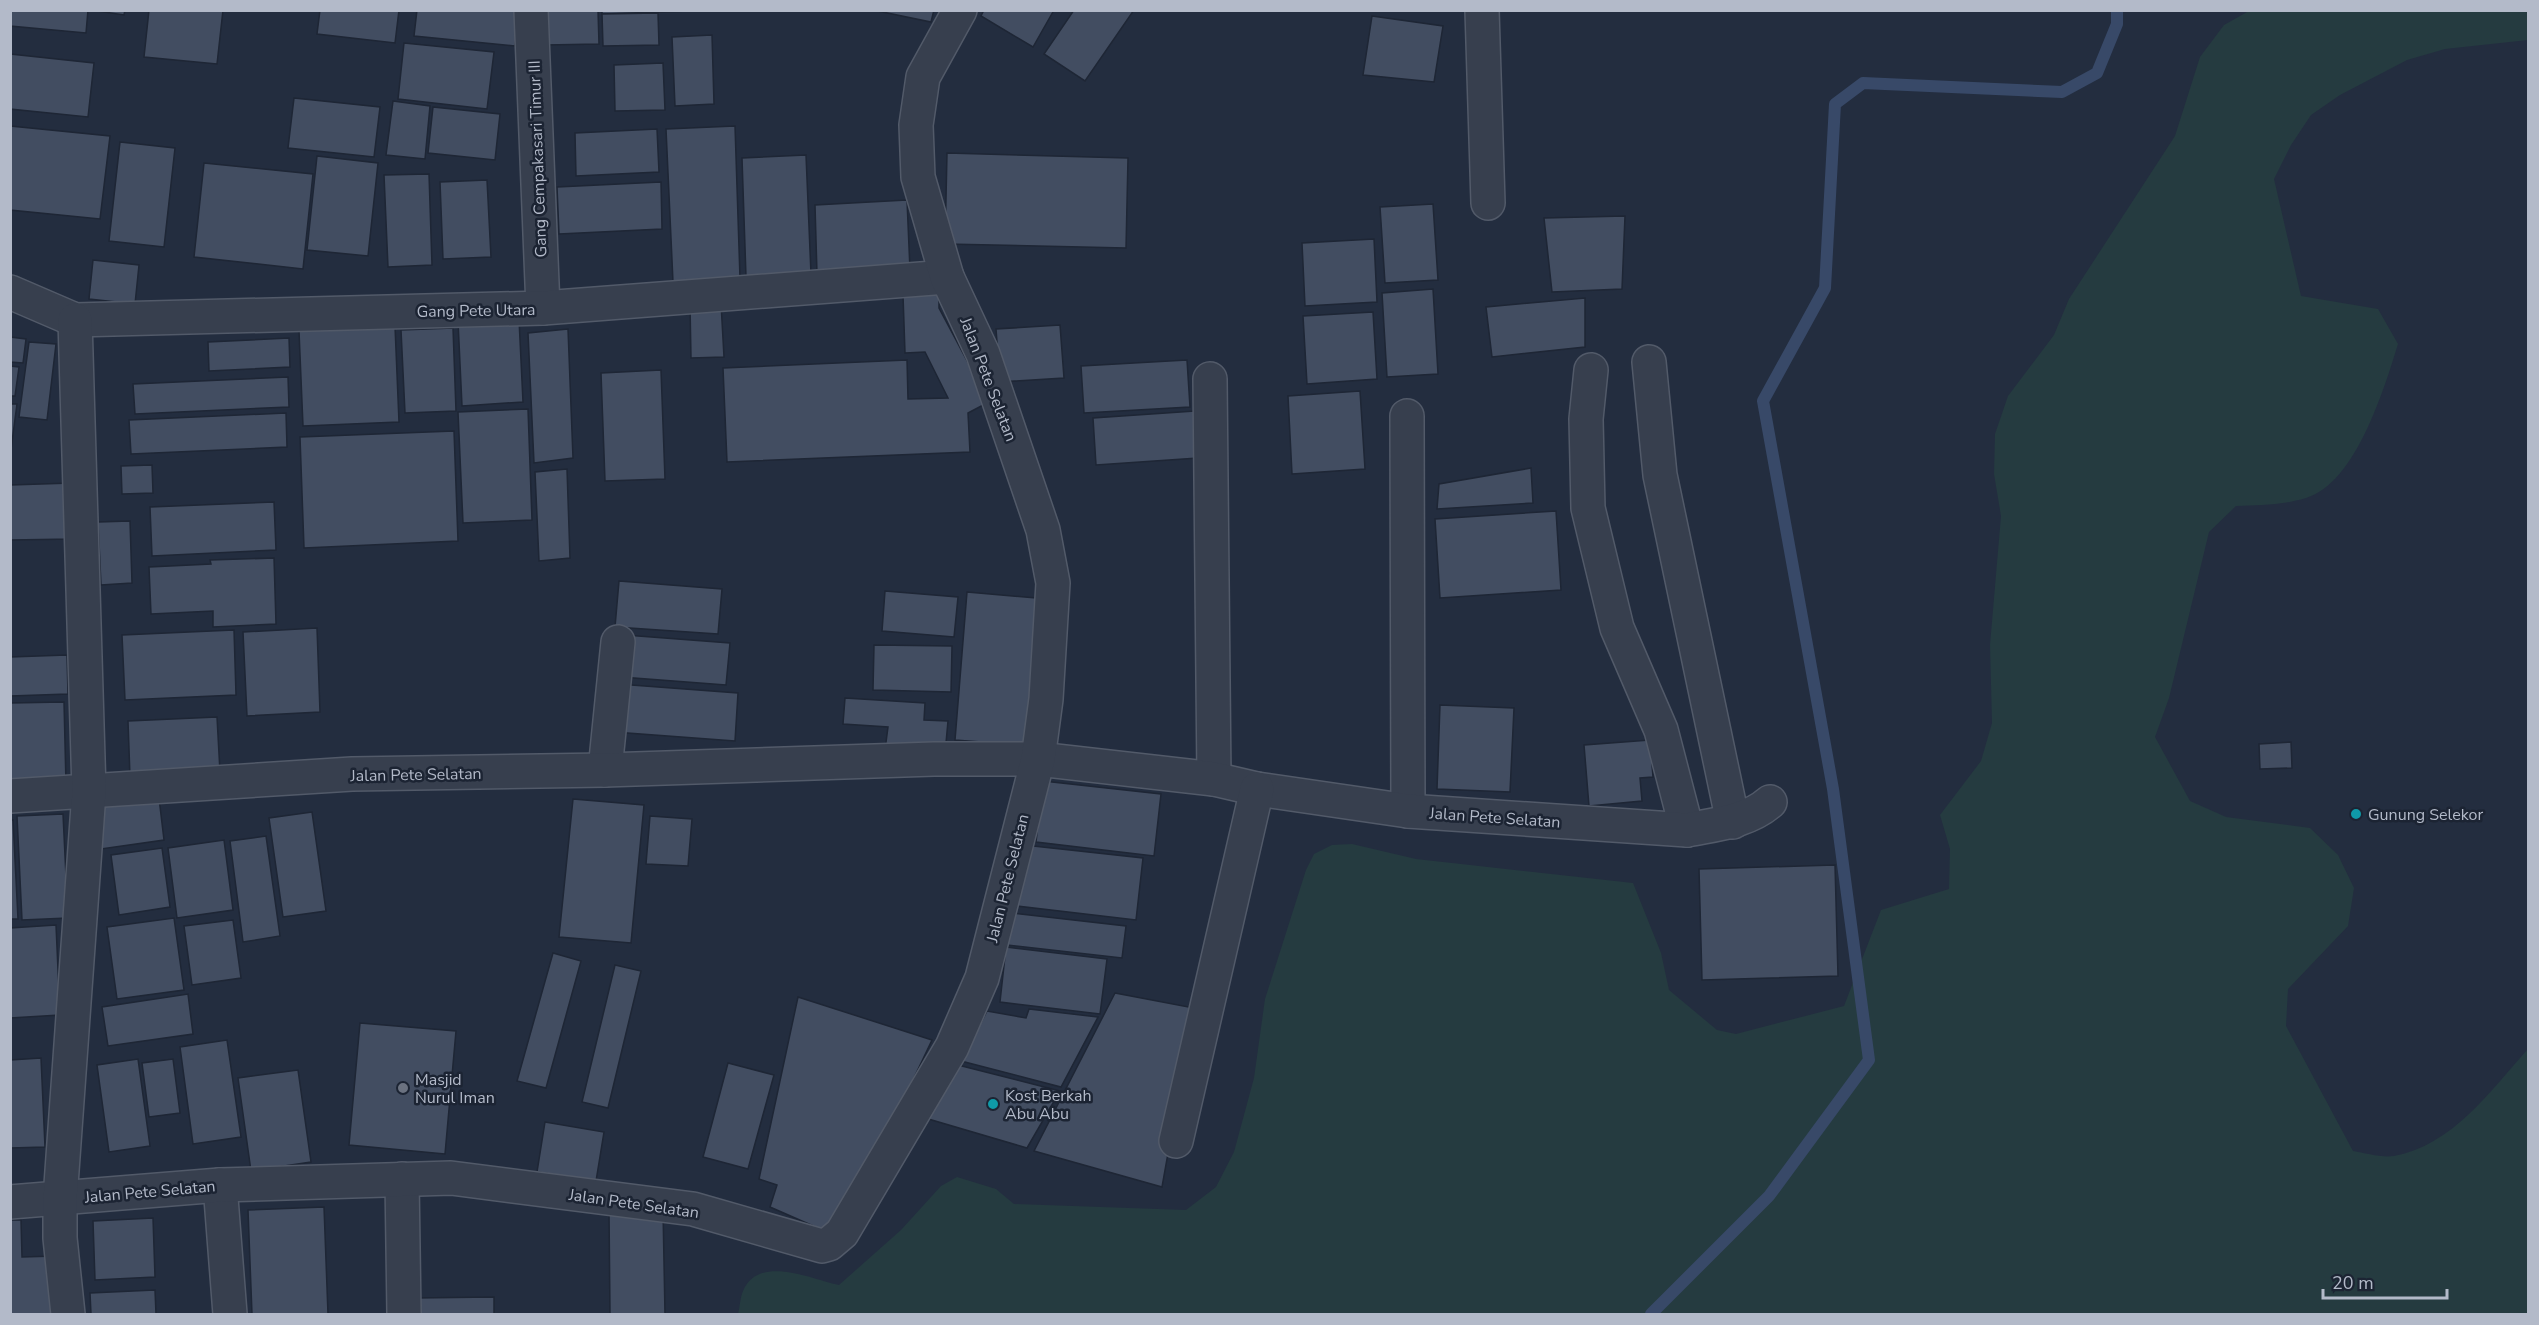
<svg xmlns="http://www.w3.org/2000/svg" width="2539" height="1325" font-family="'Nunito Sans',sans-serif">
<rect width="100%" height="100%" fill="#232d3f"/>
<path fill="#253b40" d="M2249,11H2528V40L2445,49L2407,60L2340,95L2311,115L2291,145L2274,179L2301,296L2378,309L2398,344C2384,389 2356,483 2306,498C2283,505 2260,505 2236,506L2209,532L2169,698L2155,737L2190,801L2226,817L2310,828L2338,855L2354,888L2348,926L2288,989L2286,1026L2353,1151C2365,1153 2382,1158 2394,1156C2453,1145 2490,1091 2528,1049V1314H738C740,1307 740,1298 743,1291C759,1254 811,1279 839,1285L901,1230L941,1186L957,1177L996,1189L1014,1204L1186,1210L1216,1187L1234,1152L1254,1078L1265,999L1306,870L1314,854L1332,845L1352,844L1416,859L1633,883L1661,953L1669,990L1717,1030L1736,1034L1844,1006L1881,910L1949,889L1950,849L1940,815L1981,761L1992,723L1990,645L2001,516L1994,474L1995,434L2008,396L2054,335L2069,299L2175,136L2200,57L2224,25Z"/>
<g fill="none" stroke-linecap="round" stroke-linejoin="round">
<path stroke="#384968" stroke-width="12" d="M1651,1314L1769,1196L1869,1060L1833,789L1763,401L1825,288L1835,104L1863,83L2062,92L2097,73L2117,24V10"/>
</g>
<g fill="#424d61" stroke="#1e2635" stroke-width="1.5">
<path d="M10,10H88L86,33L10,26Z"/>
<path d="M91,10H125L124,15Z"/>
<path d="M149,10H223L217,64L144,57Z"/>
<path d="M320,10H399L395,43L317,34Z"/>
<path d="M417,10H519L515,46L414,36Z"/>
<path d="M544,10H598L599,44L545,45Z"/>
<path d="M602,10H719L602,14Z"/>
<path d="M873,10H934L931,22Z"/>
<path d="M984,10H1054L1033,47L981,16Z"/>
<path d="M1074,10H1134L1085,81L1044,54Z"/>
<path d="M658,13L659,45L603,46L602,14Z"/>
<path d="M1372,16L1443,26L1434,82L1363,75Z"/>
<path d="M712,35L714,104L675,106L672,37Z"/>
<path d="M404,43L494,52L487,109L398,99Z"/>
<path d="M10,54L94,63L88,117L10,109Z"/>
<path d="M663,63L665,110L615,111L614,65Z"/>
<path d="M294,98L380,107L374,157L288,148Z"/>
<path d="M393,101L430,106L425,159L386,155Z"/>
<path d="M433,107L500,114L495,160L428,153Z"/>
<path d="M10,126L110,136L100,219L10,210Z"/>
<path d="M735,126L740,278L673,282L666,129Z"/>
<path d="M657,129L659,172L576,176L575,133Z"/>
<path d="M120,142L175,148L164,247L109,241Z"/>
<path d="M947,153L1128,158L1126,248L945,244Z"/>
<path d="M806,155L811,274L746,277L742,158Z"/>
<path d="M317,156L378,163L368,256L307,250Z"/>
<path d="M204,163L313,174L303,269L194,257Z"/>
<path d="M429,174L432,265L388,267L384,175Z"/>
<path d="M487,180L491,257L443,259L440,182Z"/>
<path d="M661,182L662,229L559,234L557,187Z"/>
<path d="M907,200L910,270L817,274L815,205Z"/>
<path d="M1433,204L1438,280L1385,283L1380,207Z"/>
<path d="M1625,216L1622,289L1552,292L1544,218Z"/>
<path d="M1374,239L1377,302L1305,306L1302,243Z"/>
<path d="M93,260L139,265L135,304L89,299Z"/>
<path d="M1433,289L1438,374L1387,377L1382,293Z"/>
<path d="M939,294V308L989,402L968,413L970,452L727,462L723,368L907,360L908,399L948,398L925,352L905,353L903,295Z"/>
<path d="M1585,298V347L1492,357L1486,307Z"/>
<path d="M721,303L724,357L691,358L690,305Z"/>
<path d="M1373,312L1377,379L1307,384L1303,316Z"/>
<path d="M519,319L523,402L462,406L458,321Z"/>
<path d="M1060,325L1064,378L1000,382L996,329Z"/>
<path d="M395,326L399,422L303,426L299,331Z"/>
<path d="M453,328L456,411L405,413L401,330Z"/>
<path d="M568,329L573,458L534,463L528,333Z"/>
<path d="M10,337L26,339L23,363L10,362Z"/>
<path d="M289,338L290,367L209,371L208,342Z"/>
<path d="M29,342L56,344L47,420L19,417Z"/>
<path d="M1187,360L1190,407L1084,413L1081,366Z"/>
<path d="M10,366L19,367L15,396H10Z"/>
<path d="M661,370L665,479L605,481L601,373Z"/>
<path d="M288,377L289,407L135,414L133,384Z"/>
<path d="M1360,391L1365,469L1292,474L1288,396Z"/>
<path d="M10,404H17L10,457Z"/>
<path d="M528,409L532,520L463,523L458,412Z"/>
<path d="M1195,411L1198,458L1096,465L1093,418Z"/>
<path d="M286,413L287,447L131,454L129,420Z"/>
<path d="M454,431L458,541L304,548L300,437Z"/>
<path d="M152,465L153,493L122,494L121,466Z"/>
<path d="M1531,468L1533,503L1437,509L1439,484Z"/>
<path d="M567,469L570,558L539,561L535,472Z"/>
<path d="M72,483L73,539L10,540V485Z"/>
<path d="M274,502L276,550L152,556L150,507Z"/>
<path d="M1556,511L1561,590L1440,598L1435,519Z"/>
<path d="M130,521L132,583L101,585L98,522Z"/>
<path d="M274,558L276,624L213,627V611L151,614L149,567L211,564L210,560Z"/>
<path d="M619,581L722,589L718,634L615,627Z"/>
<path d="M885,591L958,597L954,637L882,631Z"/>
<path d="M967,592L1048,599L1036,746L955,740Z"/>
<path d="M317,628L320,712L247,716L243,632Z"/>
<path d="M234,630L236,695L125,700L122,635Z"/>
<path d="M625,635L730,643L726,685L621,677Z"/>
<path d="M874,645L952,646L951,692L873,690Z"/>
<path d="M67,655L68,694L10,696V657Z"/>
<path d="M618,684L738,693L735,741L614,732Z"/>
<path d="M845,698L925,703L924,720L948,721L945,754L885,750L888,727L843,724Z"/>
<path d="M64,702L66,784L10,786V703Z"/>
<path d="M1440,705L1514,708L1510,792L1437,789Z"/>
<path d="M217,717L220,772L130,777L128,721Z"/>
<path d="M1650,740L1653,777L1640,778L1642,801L1589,806L1584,745Z"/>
<path d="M2291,742L2292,768L2260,769L2259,744Z"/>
<path d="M1043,781L1161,794L1154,856L1036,842Z"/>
<path d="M159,798L164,840L101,849L95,807Z"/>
<path d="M573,799L644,805L631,943L559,937Z"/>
<path d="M312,812L326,911L283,917L269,818Z"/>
<path d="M63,814L68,918L22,920L17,816Z"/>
<path d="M650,816L692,819L688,866L646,864Z"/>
<path d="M10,820H13L18,919H10Z"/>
<path d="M266,836L280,936L243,942L230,841Z"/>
<path d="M224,840L233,910L177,918L168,848Z"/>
<path d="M1024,845L1143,858L1136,920L1017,906Z"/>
<path d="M162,848L170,907L119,915L111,855Z"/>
<path d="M1835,865L1838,976L1702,980L1699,869Z"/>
<path d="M1012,913L1126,926L1122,958L1007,945Z"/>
<path d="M174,918L184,990L117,999L107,927Z"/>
<path d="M233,920L241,978L192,985L184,926Z"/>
<path d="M56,925L60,1015L10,1018V928Z"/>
<path d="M1006,947L1107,959L1100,1014L1000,1002Z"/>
<path d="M553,953L581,961L546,1088L517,1081Z"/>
<path d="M615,965L641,971L608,1108L582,1102Z"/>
<path d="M1115,993L1194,1008L1162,1187L1034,1151Z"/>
<path d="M188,994L193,1034L108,1046L102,1007Z"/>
<path d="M798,997L932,1040L863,1185L827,1232L770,1207L777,1185L759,1179Z"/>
<path d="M1029,1009L1098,1017L1061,1087L961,1061L987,1011L1026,1018Z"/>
<path d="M360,1023L456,1031L445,1154L349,1145Z"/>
<path d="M227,1040L241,1137L193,1144L180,1047Z"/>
<path d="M41,1058L45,1147L10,1148V1060Z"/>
<path d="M138,1059L150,1146L109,1152L97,1065Z"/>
<path d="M173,1059L180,1113L149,1117L142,1063Z"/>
<path d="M728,1063L774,1075L748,1169L703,1157Z"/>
<path d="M954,1064L1060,1091L1027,1148L925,1118Z"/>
<path d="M298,1070L311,1162L251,1171L238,1078Z"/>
<path d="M545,1122L604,1132L596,1181L537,1172Z"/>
<path d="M324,1207L328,1314H252L248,1210Z"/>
<path d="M663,1210L665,1314H610L609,1211Z"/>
<path d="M153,1218L155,1277L95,1280L93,1221Z"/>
<path d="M10,1220H21L22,1257L56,1256L59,1314H10Z"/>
<path d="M155,1290L156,1314H91L90,1293Z"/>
<path d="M494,1297V1314H415V1298Z"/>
</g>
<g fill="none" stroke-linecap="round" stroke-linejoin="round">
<g stroke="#525a69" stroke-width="36">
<g id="street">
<path d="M531,10L543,308"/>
<path d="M1482,10L1488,203"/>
<path d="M10,292L75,320L543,308L947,277"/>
<path d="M1649,362L1660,475L1733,822"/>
<path d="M1591,370L1586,419L1588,508L1617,628L1661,730L1687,830"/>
<path d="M1210,379L1214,779"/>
<path d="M1407,416L1408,811"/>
<path d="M605,770L618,642"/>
<path d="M10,796L352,774L605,770L934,759H1038L1214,779L1257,789L1408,811L1687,830C1716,824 1747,822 1770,802"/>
<path d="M1176,1141L1257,789"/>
<path d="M402,1179L404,1314"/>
<path d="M220,1185L230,1314"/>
<path d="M10,1202L220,1185L451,1178L693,1209L822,1246L829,1244L842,1233L952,1047L982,978L1038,759L1046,699L1053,583L1043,530L983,354L947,277L918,177L916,125L923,77L960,10"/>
<path d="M68,1314L60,1238V1199L89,792L75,320"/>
</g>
</g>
<use href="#street" stroke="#373f4e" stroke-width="33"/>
</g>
<g fill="#0f9aa8" stroke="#1c2433" stroke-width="2">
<circle cx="2356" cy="814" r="6"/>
<circle cx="993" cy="1104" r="6"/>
</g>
<circle fill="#6b7280" stroke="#1c2433" stroke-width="2" cx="403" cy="1088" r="6"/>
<g text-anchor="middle" stroke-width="5" stroke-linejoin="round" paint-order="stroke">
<g font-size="16" fill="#b3bac9" stroke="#1c2433">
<text transform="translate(537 159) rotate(-92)" y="6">Gang Cempakasari Timur III</text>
<text transform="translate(476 310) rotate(-1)" y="6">Gang Pete Utara</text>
<text transform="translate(989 379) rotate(69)" y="6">Jalan Pete Selatan</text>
<text transform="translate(416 774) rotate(-1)" y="6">Jalan Pete Selatan</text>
<text transform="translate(1495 817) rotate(4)" y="6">Jalan Pete Selatan</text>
<text transform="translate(1007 878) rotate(-76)" y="6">Jalan Pete Selatan</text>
<text transform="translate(150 1191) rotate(-5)" y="6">Jalan Pete Selatan</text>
<text transform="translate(634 1203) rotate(8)" y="6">Jalan Pete Selatan</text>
</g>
<g font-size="16" fill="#b3bac9" stroke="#1c2433" text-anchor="start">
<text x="2368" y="820">Gunung Selekor</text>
<text x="415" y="1085">Masjid<tspan x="415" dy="18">Nurul Iman</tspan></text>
<text x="1005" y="1101">Kost Berkah<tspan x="1005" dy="18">Abu Abu</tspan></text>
</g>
</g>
<rect width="2539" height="1325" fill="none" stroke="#b3bac9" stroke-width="24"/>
<path d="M2323 1289v9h124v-9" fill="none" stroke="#b3bac9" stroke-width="3"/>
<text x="2332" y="1289" font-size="18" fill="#b3bac9" stroke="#1c2433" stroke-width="4.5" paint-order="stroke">20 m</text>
</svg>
